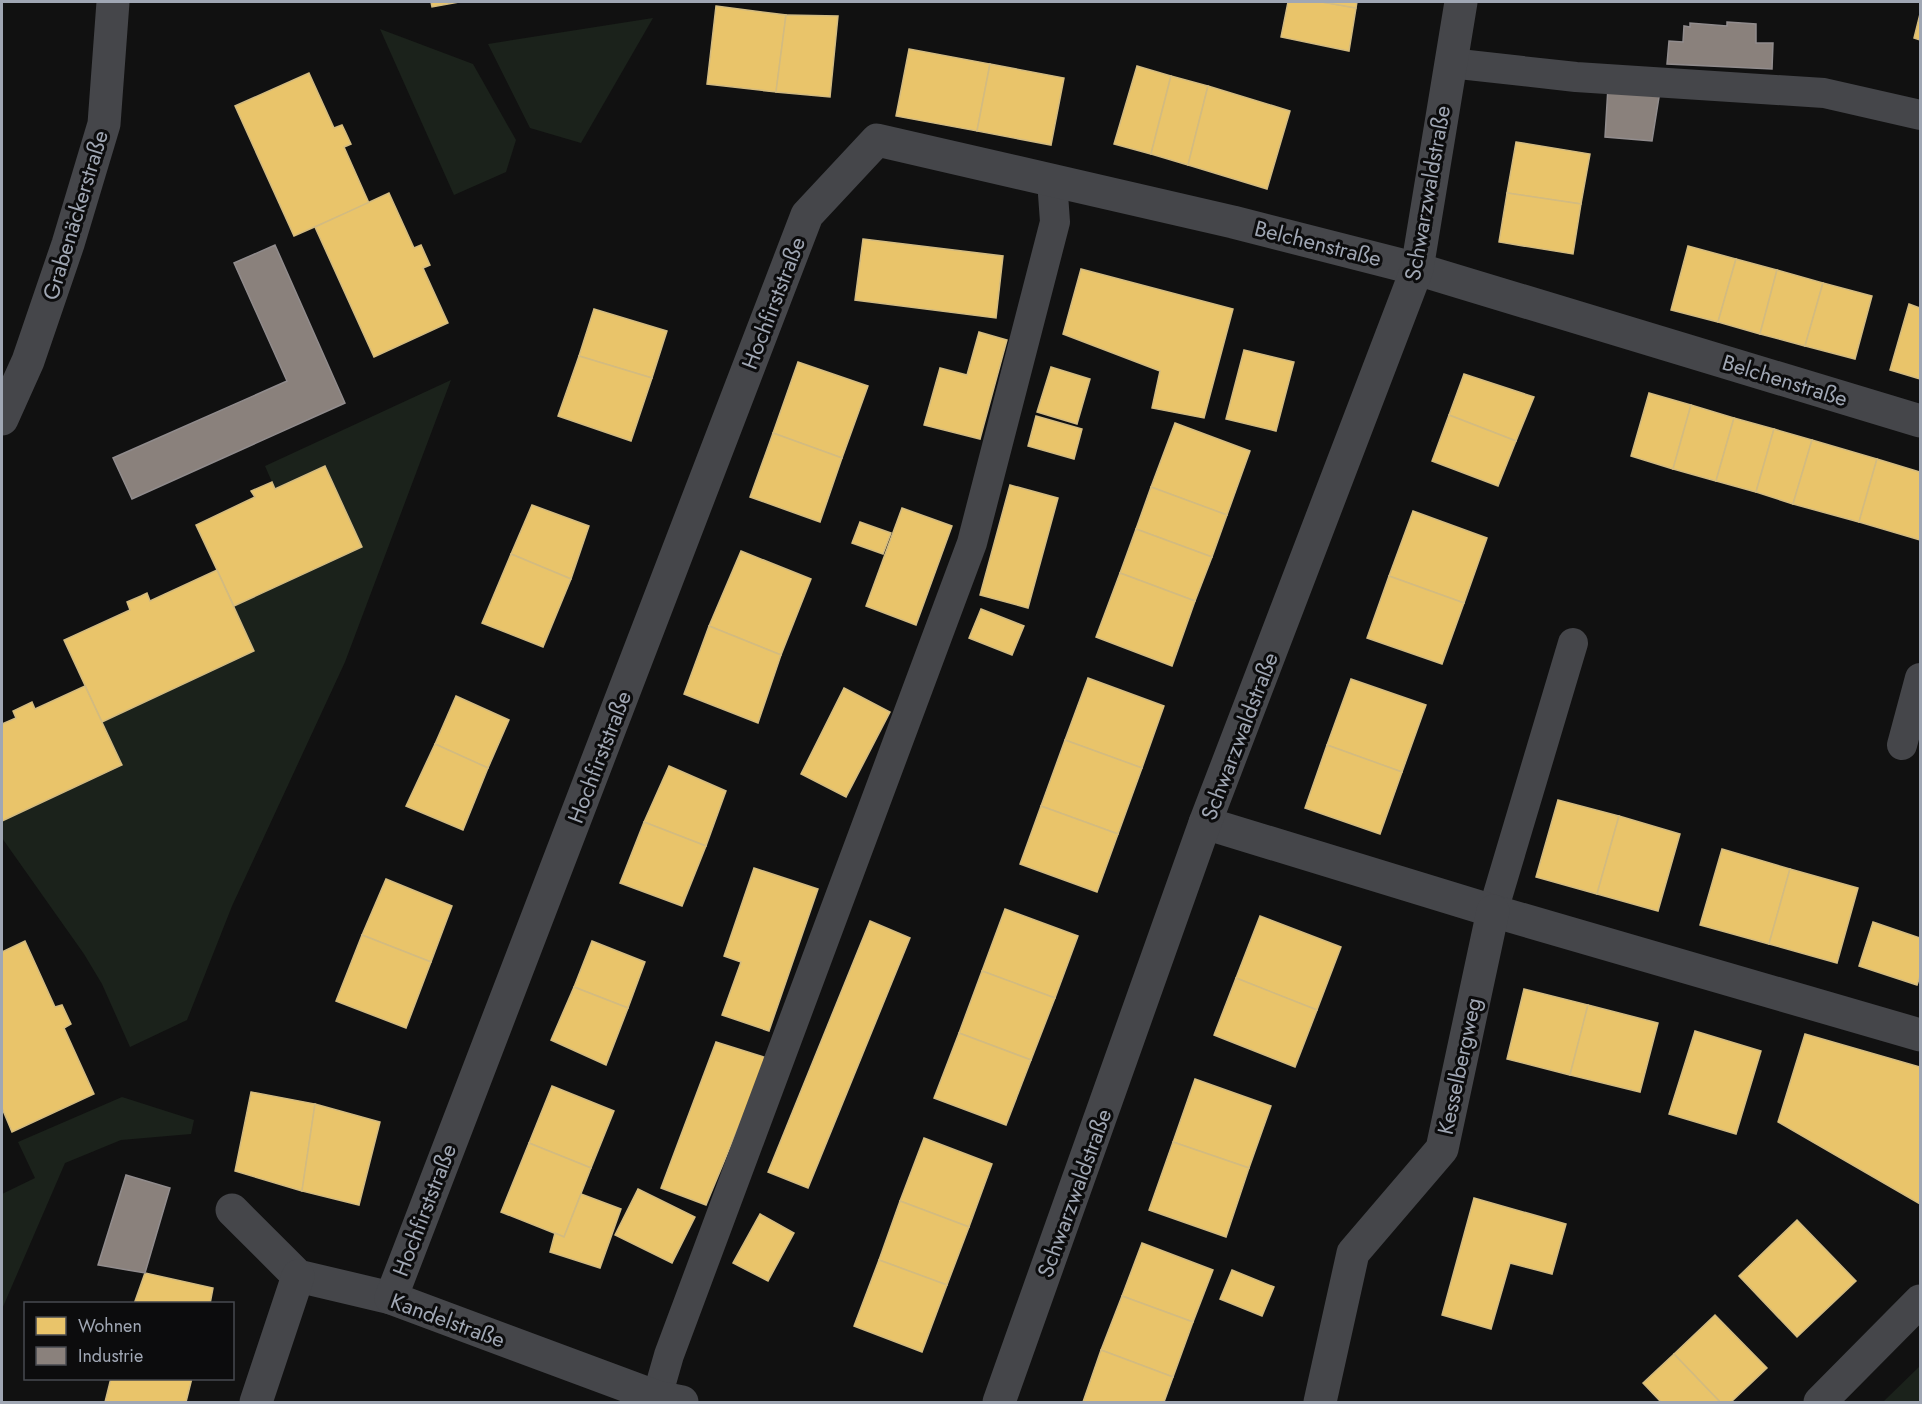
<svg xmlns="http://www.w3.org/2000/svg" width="1922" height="1404" font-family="Jost,sans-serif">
<rect width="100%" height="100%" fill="#111"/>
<g fill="#1b221b">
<path d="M653,18L581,143L530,128L488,44Z"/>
<path d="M380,29L473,64L516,140L506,172L454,195Z"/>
<path d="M451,380L345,662L232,906L187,1020L130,1047L102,984L84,954L2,838V821L122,766L102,722L254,651L234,606L362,547L275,489L265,466Z"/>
<path d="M122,1097L194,1120L191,1134L121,1140L65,1163L2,1309V1194L35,1178L18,1142Z"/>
<path d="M1920,1366V1402H1883Z"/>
</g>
<g fill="#e9c46a" stroke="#d3bb80" stroke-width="1.5">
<path d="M431,2H459L432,7Z"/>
<path d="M1288,2H1322L1356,8L1349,51L1281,37Z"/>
<path d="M1322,2H1357L1356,8Z"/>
<path d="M716,6L786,15L776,92L707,84Z"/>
<path d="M1920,14V40L1914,38Z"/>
<path d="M786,15L838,16L830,97L776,92Z"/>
<path d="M909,49L990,64L977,131L896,116Z"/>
<path d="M990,64L1064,78L1051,145L977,131Z"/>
<path d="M1137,66L1171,76L1151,154L1114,144Z"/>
<path d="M309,73L334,128L342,125L345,131L351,144L344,147L369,203L294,236L235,106Z"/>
<path d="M1171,76L1208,86L1188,165L1151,154Z"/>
<path d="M1208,86L1290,111L1267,189L1188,165Z"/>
<path d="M1516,142L1590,154L1581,204L1507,193Z"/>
<path d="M389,193L414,248L421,245L430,265L423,268L448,323L374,357L315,227Z"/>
<path d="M1507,193L1581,204L1573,254L1499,242Z"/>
<path d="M863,239L1003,256L996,318L855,300Z"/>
<path d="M1688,246L1736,259L1718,322L1671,310Z"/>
<path d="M1736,259L1777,270L1760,334L1718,322Z"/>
<path d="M1081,269L1233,309L1204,418L1152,408L1160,371L1063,334Z"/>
<path d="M1777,270L1823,283L1805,346L1760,334Z"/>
<path d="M1823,283L1872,296L1855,359L1805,346Z"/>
<path d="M1909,304L1920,308V379L1890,370Z"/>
<path d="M594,309L667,331L652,378L579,356Z"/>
<path d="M979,332L1007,340L980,439L924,425L940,368L967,375Z"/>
<path d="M1244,350L1294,362L1276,431L1226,419Z"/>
<path d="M579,356L652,378L631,441L558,416Z"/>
<path d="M798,362L868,386L842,458L773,433Z"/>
<path d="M1051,367L1090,379L1077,424L1037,412Z"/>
<path d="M1464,374L1534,397L1516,441L1449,415Z"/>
<path d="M1649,393L1691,405L1673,469L1631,456Z"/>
<path d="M1691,405L1734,418L1716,481L1673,469Z"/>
<path d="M1449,415L1516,441L1498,486L1432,461Z"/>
<path d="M1036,416L1082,429L1074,459L1028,446Z"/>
<path d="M1734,418L1774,429L1756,492L1716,481Z"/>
<path d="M1175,423L1250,451L1227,515L1151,487Z"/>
<path d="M1774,429L1812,440L1793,504L1756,492Z"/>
<path d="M773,433L842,458L820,522L750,497Z"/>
<path d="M1812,440L1877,459L1859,522L1793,504Z"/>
<path d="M1877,459L1920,472V540L1859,522Z"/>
<path d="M325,466L362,547L234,606L196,525L255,497L251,491L272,482L275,489Z"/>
<path d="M1010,485L1058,498L1028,608L980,595Z"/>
<path d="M1151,487L1227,515L1212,557L1136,529Z"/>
<path d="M532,505L589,526L571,579L511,554Z"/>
<path d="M902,508L952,526L916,625L866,606Z"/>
<path d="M1413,511L1487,538L1464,603L1389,576Z"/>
<path d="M860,522L891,533L883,554L852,543Z"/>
<path d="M1136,529L1212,557L1195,601L1120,573Z"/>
<path d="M741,551L811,579L781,655L709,626Z"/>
<path d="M511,554L571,579L543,647L482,623Z"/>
<path d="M217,570L254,651L102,722L64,640L130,610L127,602L141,596L147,593L150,601Z"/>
<path d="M1120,573L1195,601L1172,666L1096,637Z"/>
<path d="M1389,576L1464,603L1442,664L1367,638Z"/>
<path d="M981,609L1024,626L1012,655L969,638Z"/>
<path d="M709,626L781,655L758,723L684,694Z"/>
<path d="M1088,678L1164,706L1142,768L1065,740Z"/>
<path d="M1351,679L1426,705L1402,772L1327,745Z"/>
<path d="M85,686L122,765L2,821V724L16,718L13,711L32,702L35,709Z"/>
<path d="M844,688L890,712L846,797L801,774Z"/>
<path d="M456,696L509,720L488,768L435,744Z"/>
<path d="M1065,740L1142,768L1118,834L1041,806Z"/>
<path d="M435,744L488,768L463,830L406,806Z"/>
<path d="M1327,745L1402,772L1380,834L1305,808Z"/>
<path d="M669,766L726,791L706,846L644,822Z"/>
<path d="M1558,800L1619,816L1597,894L1536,877Z"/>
<path d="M1041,806L1118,834L1097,892L1020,864Z"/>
<path d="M1619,816L1680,834L1658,911L1597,894Z"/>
<path d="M644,822L706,846L682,906L620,883Z"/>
<path d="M1722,849L1790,869L1769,944L1700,925Z"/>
<path d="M754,868L818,889L769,1031L722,1015L741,962L724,956Z"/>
<path d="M1790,869L1858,888L1837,963L1769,944Z"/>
<path d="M386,879L452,906L431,962L362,935Z"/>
<path d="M1005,909L1078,936L1055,998L982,971Z"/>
<path d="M1260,916L1341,947L1317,1010L1236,978Z"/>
<path d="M870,921L910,938L808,1188L768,1172Z"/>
<path d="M1873,922L1920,938V976L1917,985L1859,966Z"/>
<path d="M362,935L431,962L406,1028L336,1001Z"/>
<path d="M25,941L55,1007L62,1005L71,1024L64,1028L94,1094L12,1132L2,1108V952Z"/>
<path d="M592,941L645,962L628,1008L574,987Z"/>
<path d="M982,971L1055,998L1031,1060L959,1033Z"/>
<path d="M1236,978L1317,1010L1295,1067L1214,1035Z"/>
<path d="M574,987L628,1008L606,1065L551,1040Z"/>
<path d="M1524,989L1588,1005L1570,1075L1507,1059Z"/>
<path d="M1588,1005L1658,1023L1640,1092L1570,1075Z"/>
<path d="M1695,1031L1761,1051L1736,1134L1669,1114Z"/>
<path d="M959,1033L1031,1060L1006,1125L934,1098Z"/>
<path d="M1805,1034L1920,1067V1204L1778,1122Z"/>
<path d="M716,1042L767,1058L706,1205L661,1188Z"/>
<path d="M1195,1079L1271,1106L1249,1168L1173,1142Z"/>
<path d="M552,1086L614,1111L591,1168L529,1143Z"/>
<path d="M251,1092L315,1104L302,1191L235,1171Z"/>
<path d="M315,1104L380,1122L359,1205L302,1191Z"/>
<path d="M924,1138L992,1164L969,1227L900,1201Z"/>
<path d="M1173,1142L1249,1168L1226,1237L1149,1210Z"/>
<path d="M529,1143L591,1168L564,1237L501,1212Z"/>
<path d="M638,1189L695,1217L672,1263L615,1235Z"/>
<path d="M581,1194L621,1209L600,1268L550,1252L555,1233L564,1237Z"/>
<path d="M1474,1198L1566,1224L1552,1274L1510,1263L1491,1329L1442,1315Z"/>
<path d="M900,1201L969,1227L947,1285L879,1260Z"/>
<path d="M760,1214L794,1233L768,1281L733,1263Z"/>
<path d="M1797,1220L1856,1281L1797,1337L1739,1276Z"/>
<path d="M1142,1243L1213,1270L1193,1322L1122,1296Z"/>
<path d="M879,1260L947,1285L922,1352L854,1326Z"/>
<path d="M1232,1270L1274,1287L1262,1316L1220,1299Z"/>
<path d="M145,1273L213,1288L210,1304H134Z"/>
<path d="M1122,1296L1193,1322L1173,1377L1101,1350Z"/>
<path d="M1715,1315L1767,1368L1731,1402H1720L1674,1354Z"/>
<path d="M1101,1350L1173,1377L1164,1402H1083Z"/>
<path d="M1674,1354L1720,1402H1661L1643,1383Z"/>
<path d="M111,1378H192L186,1402H105Z"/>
</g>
<g fill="#8a817c" stroke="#918c8d" stroke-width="1.5">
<path d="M1727,22L1756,24V43H1773L1772,69L1667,64L1669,41L1683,42L1684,26L1690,27V23L1727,26Z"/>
<path d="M1608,87L1660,91L1652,141L1605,137Z"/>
<path d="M275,245L345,403L132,499L113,458L287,381L234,263Z"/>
<path d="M126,1175L170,1188L145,1273L98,1265Z"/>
</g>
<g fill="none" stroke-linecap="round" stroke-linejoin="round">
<g stroke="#45464a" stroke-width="30">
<path d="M1450,63L1576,77L1824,93L1920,115"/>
<path d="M1902,745L1920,678"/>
<path d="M1493,911L1573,643"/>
<path d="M657,1397L669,1355L972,543L1055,222L1052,180"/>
</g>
<g stroke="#45464a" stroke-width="33">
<path d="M2,419L28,361L68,244L104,124L113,2"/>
<path d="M1205,823L1493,911L1920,1035"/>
<path d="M232,1210L298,1276L391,1298L657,1397L682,1402"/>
<path d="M391,1298L807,215L877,140L1233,222L1417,269L1920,421"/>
<path d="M256,1402L298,1276"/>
<path d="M999,1402L1205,823L1417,269L1461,2"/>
<path d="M1320,1402L1353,1253L1442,1149L1493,911"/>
<path d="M1820,1402L1920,1301"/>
</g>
</g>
<g text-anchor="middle" stroke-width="6" stroke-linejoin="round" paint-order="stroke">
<g font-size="22" fill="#a0a7b4" stroke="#0c0c0d">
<text transform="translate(1427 193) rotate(-80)" y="8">Schwarzwaldstraße</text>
<text transform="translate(75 215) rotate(-73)" y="8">Grabenäckerstraße</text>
<text transform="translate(1318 243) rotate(14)" y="8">Belchenstraße</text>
<text transform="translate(773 303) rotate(-69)" y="8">Hochfirststraße</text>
<text transform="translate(1785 380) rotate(17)" y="8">Belchenstraße</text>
<text transform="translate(1239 736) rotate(-69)" y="8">Schwarzwaldstraße</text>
<text transform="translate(599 757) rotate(-69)" y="8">Hochfirststraße</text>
<text transform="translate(1459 1066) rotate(-78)" y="8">Kesselbergweg</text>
<text transform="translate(1074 1193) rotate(-70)" y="8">Schwarzwaldstraße</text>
<text transform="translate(424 1210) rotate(-69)" y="8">Hochfirststraße</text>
<text transform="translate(448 1320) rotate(20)" y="8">Kandelstraße</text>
</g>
</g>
<rect width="1922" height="1404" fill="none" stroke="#a0a7b4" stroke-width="6"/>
<rect x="24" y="1302" width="210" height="78" fill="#0c0c0d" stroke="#474a50" stroke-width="1.5"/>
<rect x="36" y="1317" width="30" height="18" fill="#e9c46a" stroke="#474a50" stroke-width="1.5"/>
<text x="78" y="1332" font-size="18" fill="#a0a7b4">Wohnen</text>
<rect x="36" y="1347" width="30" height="18" fill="#8a817c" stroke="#474a50" stroke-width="1.5"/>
<text x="78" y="1362" font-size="18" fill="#a0a7b4">Industrie</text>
</svg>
